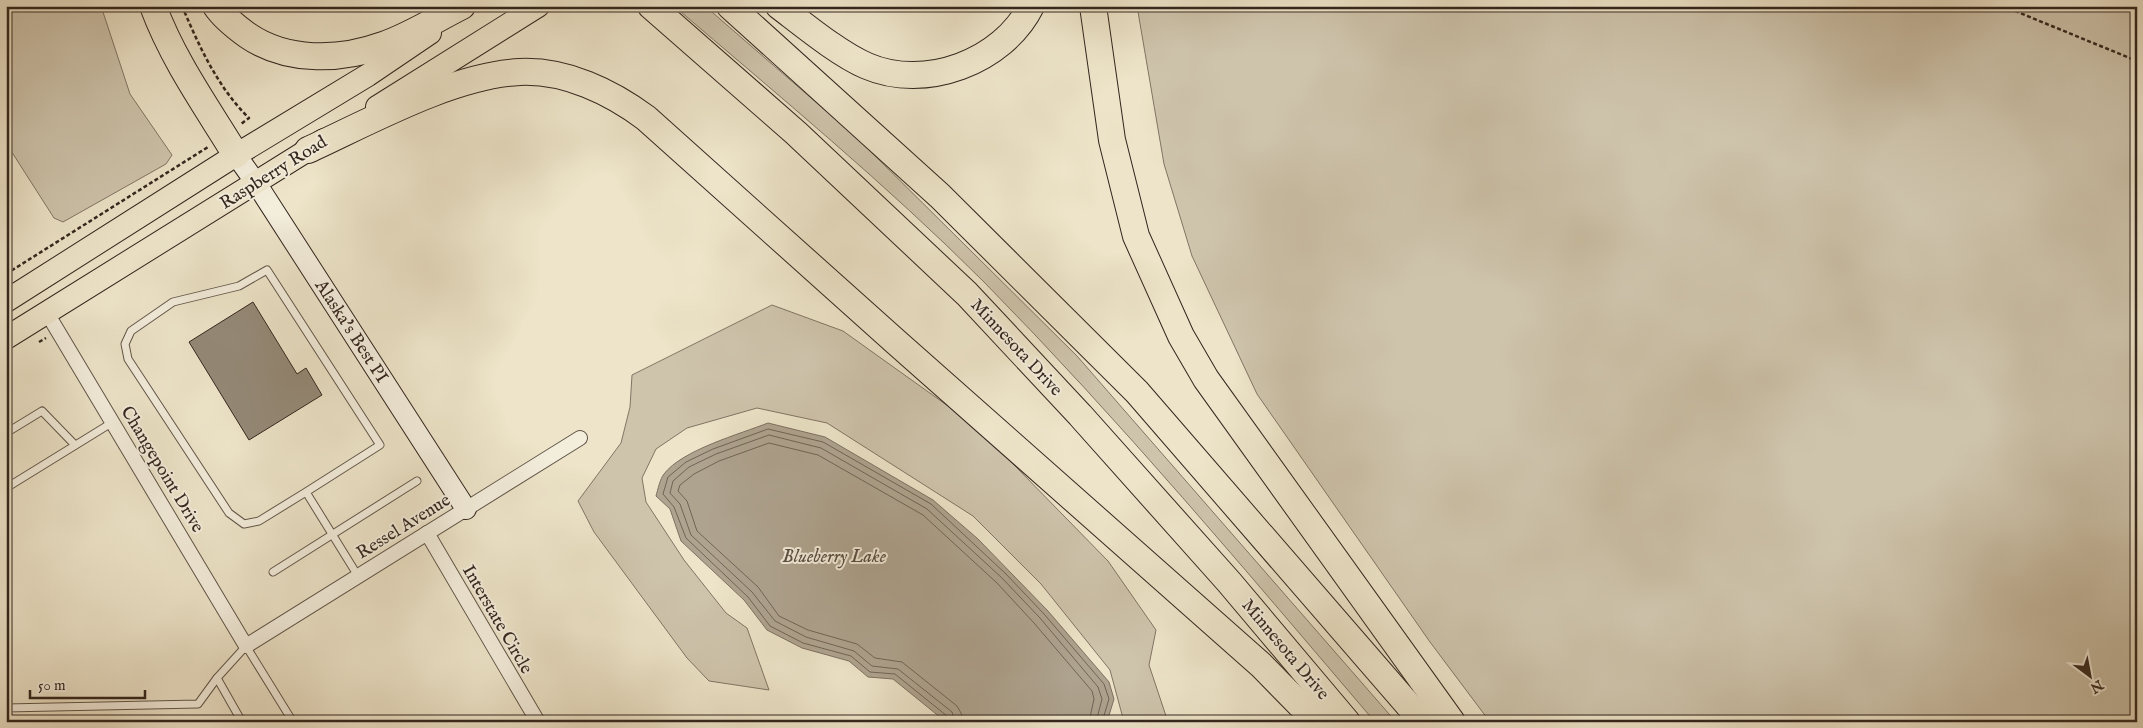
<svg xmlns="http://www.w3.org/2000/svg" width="2143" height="728" font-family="'IM FELL English',serif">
<rect width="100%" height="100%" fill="#ede4c9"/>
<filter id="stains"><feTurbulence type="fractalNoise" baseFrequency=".004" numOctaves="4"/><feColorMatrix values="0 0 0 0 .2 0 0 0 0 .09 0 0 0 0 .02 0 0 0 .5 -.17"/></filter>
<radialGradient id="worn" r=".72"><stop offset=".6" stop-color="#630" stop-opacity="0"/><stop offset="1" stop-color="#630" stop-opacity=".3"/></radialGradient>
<g fill="#cec4ac" stroke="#817565">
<path d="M6,6H101L130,94L172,155L166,164L63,222L54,218L6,143Z"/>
<path d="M674,6H705L856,137L1077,356L1396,722H1375C1247,572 1121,421 983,281C886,184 779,96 674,6Z"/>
<path d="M1137,6H2137V722H1490L1430,642L1257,394L1192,256L1164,164Z"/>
<path d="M772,305L843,331L976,426L1108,561L1156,630L1149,665L1167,719L1165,722H1124L1110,670L1041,584L973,516L827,423L757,408L687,428L656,449L642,478L646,502L684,560L726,613L747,628L769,690L709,681L687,658L594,532L578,501L621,443L630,407L632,375Z"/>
</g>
<path fill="#aea38f" stroke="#7d7162" d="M768,423L825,437L933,500L978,539L1048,611L1109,682L1114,699L1107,722H946L893,679L868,677L849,661L802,648L767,630L744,600L681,541L670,509L656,496C658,489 660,479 664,474C682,450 740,434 768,423Z"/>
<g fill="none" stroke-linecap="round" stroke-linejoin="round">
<g stroke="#716456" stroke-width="1">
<path d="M949,722L947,716L895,674L870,672L851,656L803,643L770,626L748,597L686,538L674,507L663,494L668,477L686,462L713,449L768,429L823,442L931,504L1006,574L1044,614L1104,684L1109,699L1102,722"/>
<path d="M955,722L952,712L898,669L872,666L854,651L806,637L775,621L752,592L691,535L680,504L670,493L673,481L689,467L716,454L769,435L821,448L927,509L1002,578L1040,618L1098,687L1102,699L1096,722"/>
<path d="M963,722L961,713L957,706L902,662L875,658L857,644L808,630L779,616L758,587L697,531L687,501L678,491L680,485L694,474L719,461L769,443L818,455L923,515L997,583L1034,623L1092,691L1094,699L1089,722"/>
</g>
</g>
<path fill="#948977" stroke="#34261e" d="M253,302L297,374L306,368L322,395L249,440L189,342Z"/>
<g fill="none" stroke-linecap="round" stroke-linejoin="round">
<g stroke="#625649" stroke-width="9">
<g id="lane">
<path d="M6,433L42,411L75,445"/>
<path d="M6,488L113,422"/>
<path d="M306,492L259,521L244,524L229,513L128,359L125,344L131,331L173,302L239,286L267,270L380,445L306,492L358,576"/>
<path d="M273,572L417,481"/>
<path d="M6,708L198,704L217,678"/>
<path d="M242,722L217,678L246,646L293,722"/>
</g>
</g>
<g stroke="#625649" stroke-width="16">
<g id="street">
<path d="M47,313L246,646L580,438"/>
<path d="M427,533L538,722"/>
</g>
</g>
<g stroke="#34261e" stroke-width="22">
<path id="secondary" d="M236,155L256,183L466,509"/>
</g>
<g stroke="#34261e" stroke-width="24">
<g id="primary">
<path d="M377,107L538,6"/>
<path d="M6,301L236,155L368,75L430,33"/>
<path d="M6,338L324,140"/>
</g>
</g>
<g stroke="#34261e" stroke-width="28">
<g id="highway">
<path d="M153,6C173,60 206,106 236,155"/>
<path d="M216,6C224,18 236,27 247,35C286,62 339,61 383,45C410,36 436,19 462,6"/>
<path d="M651,6L796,133L967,294L1080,415L1229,582L1347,722"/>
<path d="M730,6L940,196L1137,392L1423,722"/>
<path d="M779,6C804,25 839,54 867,66C925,91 1003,62 1031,6"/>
<path d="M1093,6L1112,140L1136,236L1181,336L1206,379L1452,722"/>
<path d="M308,150C369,122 453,75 520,72C566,70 611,92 646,118L896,342L1261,665L1317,722"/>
</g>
</g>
<g stroke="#34261e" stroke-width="2.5" stroke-dasharray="4 2.5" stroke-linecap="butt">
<path d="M182,6C199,46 218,88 249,118L241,124"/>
<path d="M2003,6L2137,61"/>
<path d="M6,274L208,147"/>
<path d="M39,342L46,338"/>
</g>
<use href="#lane" stroke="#f3eddc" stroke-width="7"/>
<use href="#street" stroke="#f3eddc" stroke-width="14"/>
<use href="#secondary" stroke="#f3eddc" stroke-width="20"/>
<use href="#primary" stroke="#ede4c9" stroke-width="22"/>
<use href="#highway" stroke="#ede4c9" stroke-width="26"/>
</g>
<g text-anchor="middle" stroke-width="4" stroke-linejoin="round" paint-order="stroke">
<g font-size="18" fill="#34261e" stroke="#f3eddc">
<text transform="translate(273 172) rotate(-32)" y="6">Raspberry Road</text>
<text transform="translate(352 331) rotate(57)" y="6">Alaska's Best PI</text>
<text transform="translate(1017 347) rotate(47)" y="6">Minnesota Drive</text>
<text transform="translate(163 469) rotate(59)" y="6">Changepoint Drive</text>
<text transform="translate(403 526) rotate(-32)" y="6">Ressel Avenue</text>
<text transform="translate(498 619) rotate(60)" y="6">Interstate Circle</text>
<text transform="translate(1286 649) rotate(50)" y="6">Minnesota Drive</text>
</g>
<g font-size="19" font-style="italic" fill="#594c40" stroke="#f3eddc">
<text x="834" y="562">Blueberry Lake</text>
</g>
</g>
<rect width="2143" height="728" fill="none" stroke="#ede4c9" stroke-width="25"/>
<rect x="8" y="8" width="2128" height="713" fill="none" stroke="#34261e" stroke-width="2.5"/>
<rect x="12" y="12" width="2118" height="703" fill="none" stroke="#34261e"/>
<g transform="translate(2090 676) rotate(148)" stroke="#f3eddc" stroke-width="4" paint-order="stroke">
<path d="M0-4L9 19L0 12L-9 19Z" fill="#34261e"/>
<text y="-8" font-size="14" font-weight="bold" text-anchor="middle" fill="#34261e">N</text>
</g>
<path d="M30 690v8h115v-8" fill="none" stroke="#34261e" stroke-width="2.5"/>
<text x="38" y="690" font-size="15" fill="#34261e" stroke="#f3eddc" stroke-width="4" paint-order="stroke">50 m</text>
<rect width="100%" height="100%" filter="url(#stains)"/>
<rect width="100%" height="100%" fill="url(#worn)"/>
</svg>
